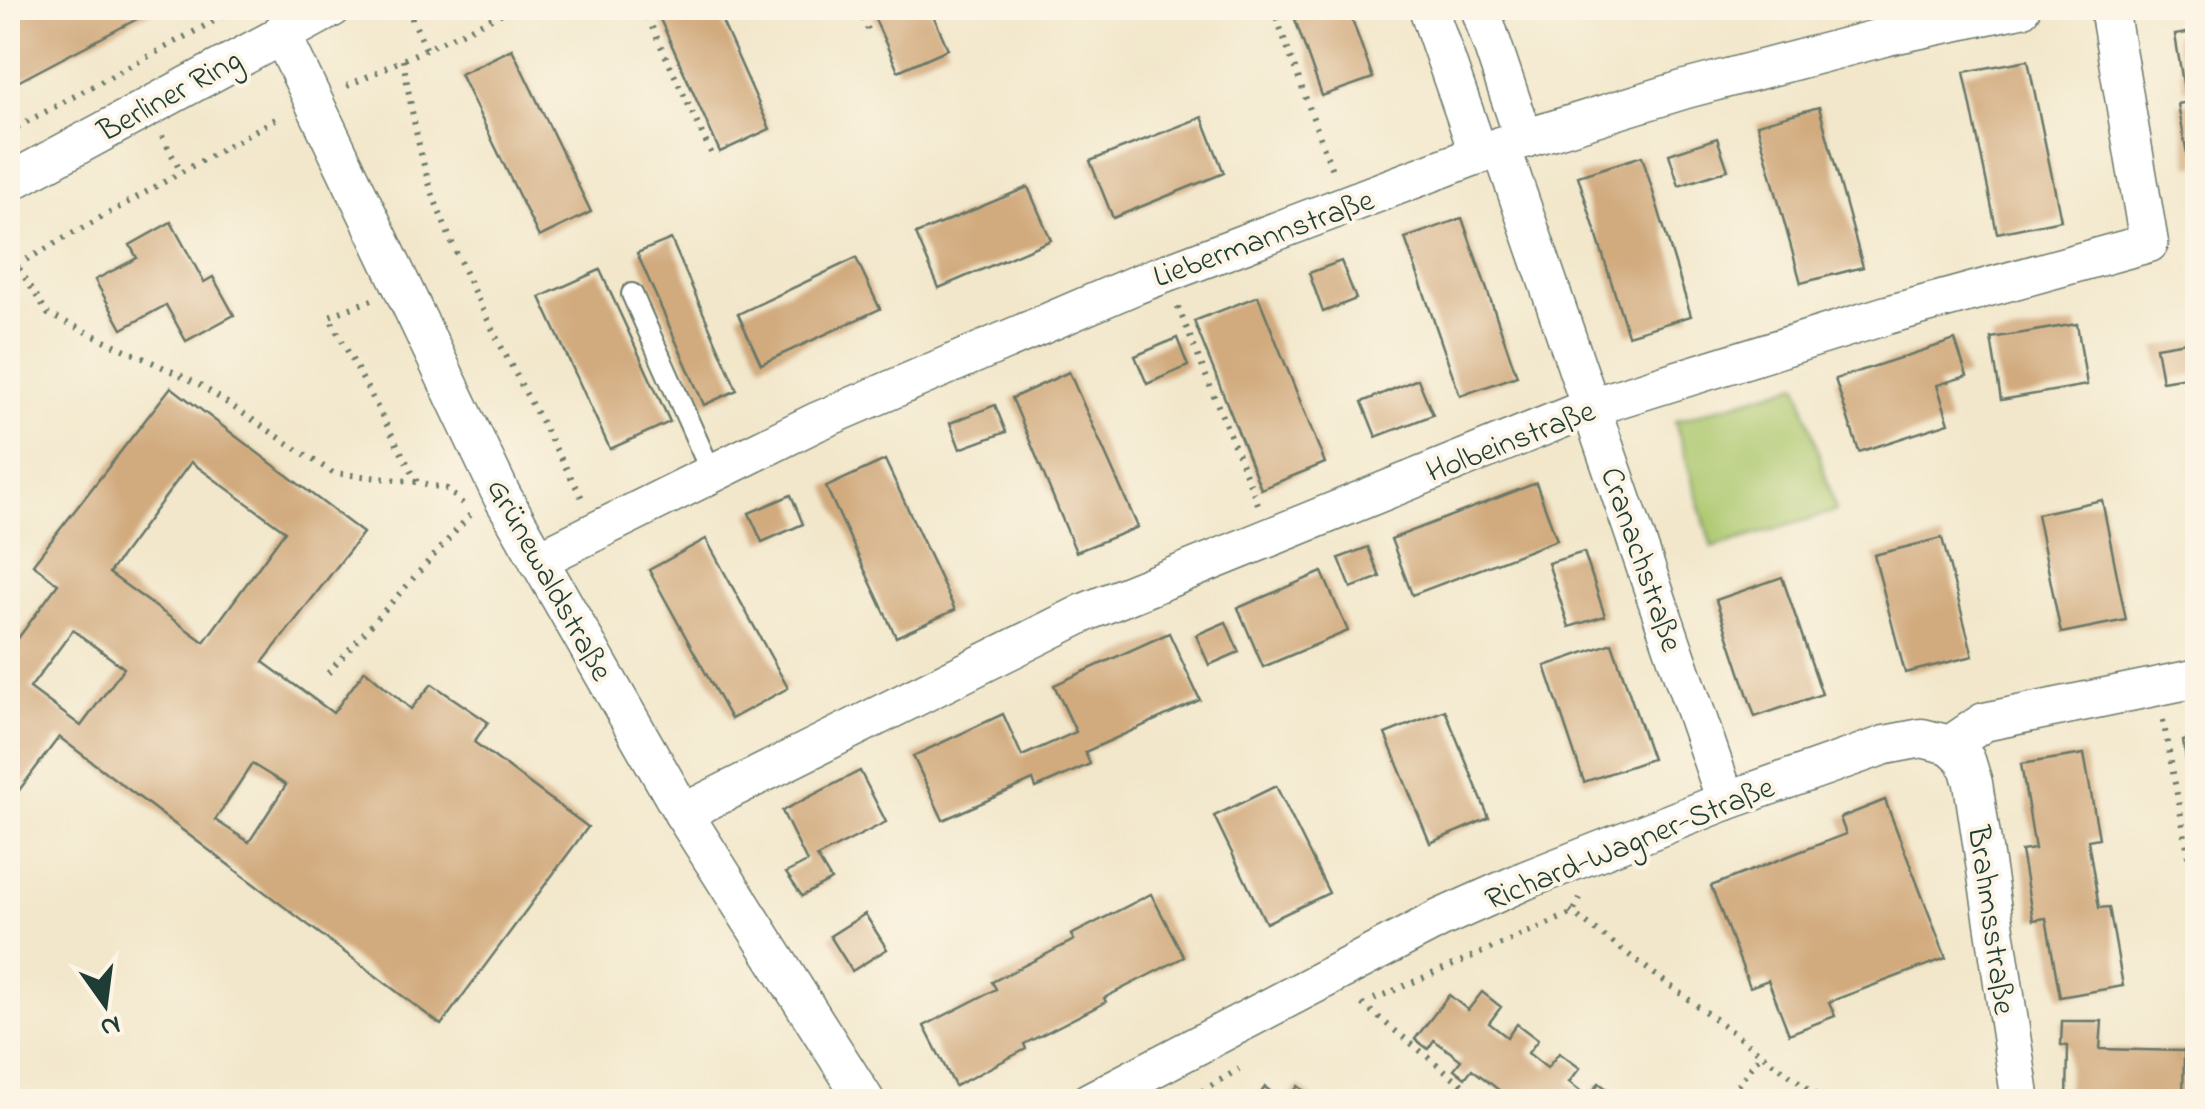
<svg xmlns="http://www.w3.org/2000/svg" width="2205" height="1109" font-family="'Indie Flower',sans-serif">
<rect width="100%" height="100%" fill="#fcf5e5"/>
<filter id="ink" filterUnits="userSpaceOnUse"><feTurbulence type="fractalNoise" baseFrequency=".01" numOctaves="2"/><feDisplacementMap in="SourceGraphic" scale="20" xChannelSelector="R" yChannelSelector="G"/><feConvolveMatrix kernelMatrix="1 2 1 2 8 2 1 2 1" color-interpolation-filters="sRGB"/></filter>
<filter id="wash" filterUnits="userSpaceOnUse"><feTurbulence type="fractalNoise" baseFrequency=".0048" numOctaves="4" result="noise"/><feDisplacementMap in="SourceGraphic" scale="40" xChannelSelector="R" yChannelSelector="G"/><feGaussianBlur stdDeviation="2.25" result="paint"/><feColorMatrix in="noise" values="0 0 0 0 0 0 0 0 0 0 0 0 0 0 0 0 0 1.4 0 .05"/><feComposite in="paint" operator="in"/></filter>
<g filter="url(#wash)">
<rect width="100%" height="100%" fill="#f2e7cb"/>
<path fill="#abc76d" stroke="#658250" stroke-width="2.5" d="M1798,384L1836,511L1712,548L1675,421Z"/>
<g id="blocks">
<g fill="#d1aa7e" fill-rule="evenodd">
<path d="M8,8H158L8,87Z"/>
<path d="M655,8H716L770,129L720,152Z"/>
<path d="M870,8H930L948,49L898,71Z"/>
<path d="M1291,8H1348L1373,78L1322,96Z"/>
<path d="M2198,31V87L2184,89L2175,35Z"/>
<path d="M512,49L591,212L539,237L460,74Z"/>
<path d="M2028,60L2061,220L1997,233L1964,72Z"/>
<path d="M2198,100V165L2189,166L2178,104Z"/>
<path d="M1819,107L1863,267L1801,283L1757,124Z"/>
<path d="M1202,117L1224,173L1113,218L1090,161Z"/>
<path d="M1717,138L1728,170L1679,186L1669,154Z"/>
<path d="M1642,156L1691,316L1628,335L1578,176Z"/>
<path d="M1028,187L1051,240L939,288L916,234Z"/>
<path d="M1462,218L1517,376L1460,396L1405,238Z"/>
<path d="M171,222L204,282L213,277L234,315L186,341L166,305L122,329L95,280L137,258L130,245Z"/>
<path d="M671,239L737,390L704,405L637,253Z"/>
<path d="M856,258L880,309L761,364L738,314Z"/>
<path d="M1341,261L1356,299L1323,312L1309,273Z"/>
<path d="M600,270L670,422L610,449L540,297Z"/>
<path d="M1258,296L1325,463L1261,489L1194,321Z"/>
<path d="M2077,324L2087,385L2001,400L1991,338Z"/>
<path d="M1177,338L1188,366L1147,384L1135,356Z"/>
<path d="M1955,340L1967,376L1937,385L1949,423L1859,452L1835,379Z"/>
<path d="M2198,340V375L2162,381L2156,347Z"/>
<path d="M1069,372L1138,527L1076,552L1012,398Z"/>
<path d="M1418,379L1433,415L1376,437L1362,402Z"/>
<path d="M171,387L363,533L263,662L333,713L365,670L411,709L432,684L488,722L474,742L588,827L441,1025L59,737L8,805V652L58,584L33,564ZM191,462L285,531L204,642L109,573ZM73,630L124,668L81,726L30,688ZM252,764L286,785L249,842L215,820Z"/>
<path d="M995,405L1006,432L960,449L950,423Z"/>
<path d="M885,460L955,610L896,637L826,487Z"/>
<path d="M1536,483L1557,540L1412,595L1391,539Z"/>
<path d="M791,495L803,524L762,542L749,513Z"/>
<path d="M2102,500L2126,620L2061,633L2037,514Z"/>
<path d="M1942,538L1973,656L1905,673L1874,555Z"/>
<path d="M706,539L788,688L731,719L649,570Z"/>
<path d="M2198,544V604H2195L2188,546Z"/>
<path d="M1368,547L1380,577L1351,588L1339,558Z"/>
<path d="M1584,552L1605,616L1569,627L1548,563Z"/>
<path d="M1322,572L1348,631L1263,667L1238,608Z"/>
<path d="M1782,577L1822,694L1755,717L1716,600Z"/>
<path d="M1226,622L1239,652L1209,665L1196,635Z"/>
<path d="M1169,633L1200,700L1085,752L1090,764L1036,788L1033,780L943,820L913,756L1003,714L1022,756L1076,732L1054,685Z"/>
<path d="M1612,643L1652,759L1584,782L1545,666Z"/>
<path d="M1445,710L1489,818L1430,843L1385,734Z"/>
<path d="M2198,738V816H2195L2183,741Z"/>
<path d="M2084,754L2099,838L2088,840L2099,908L2109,907L2123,986L2060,997L2046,918L2033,920L2021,851L2035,849L2021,764Z"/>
<path d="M860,771L886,822L817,857L831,880L802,896L786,873L807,862L782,811Z"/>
<path d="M1276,786L1329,893L1266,923L1214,816Z"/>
<path d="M1885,800L1946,958L1829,1002L1835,1016L1789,1034L1768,980L1750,987L1711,886L1846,834L1840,818Z"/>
<path d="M1151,894L1184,957L1104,998L1106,1002L1024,1044L1026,1049L955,1086L924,1026L996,989L992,982L1074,940L1071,935Z"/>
<path d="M865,914L887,949L852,971L830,936Z"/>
<path d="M1482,992L1501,1007L1489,1023L1507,1037L1517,1024L1538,1040L1528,1053L1547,1068L1559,1053L1580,1068L1569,1082L1588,1097L1599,1083L1619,1098L1616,1102H1519L1513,1097L1509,1102H1499L1494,1098L1500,1091L1472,1069L1465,1078L1454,1069L1461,1060L1434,1040L1428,1049L1415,1039L1449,995L1468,1010Z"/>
<path d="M2062,1021H2102L2100,1049L2184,1051L2183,1102H2067L2068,1046L2061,1045Z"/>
<path d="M1298,1086L1319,1102H1286Z"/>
<path d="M1265,1087L1283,1102H1254Z"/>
</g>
</g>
</g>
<g filter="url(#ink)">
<use href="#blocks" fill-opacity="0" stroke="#697869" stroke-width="2.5"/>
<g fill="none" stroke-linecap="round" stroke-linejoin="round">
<g stroke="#697869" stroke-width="24">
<path id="service" d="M632,294L712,474"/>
</g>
<g stroke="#697869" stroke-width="41">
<g id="minor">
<path d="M1428,8L1479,155"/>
<path d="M1480,8L1524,139"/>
<path d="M281,33L502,496L683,813L866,1102"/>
<path d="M1501,146L1726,801"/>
<path d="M8,183L332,8"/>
<path d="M538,560L816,422L886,392L1135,285L1501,146L1686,89L1888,36L2021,8"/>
<path d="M1950,745L1966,760L1973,783L2021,1102"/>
<path d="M683,813L1086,612L1591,407L1887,315L2149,243L2109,8"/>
<path d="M1089,1102L1441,918L1526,880L1726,801L1885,745L1922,738L1950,745L1984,722L2198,678"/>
</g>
</g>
<g stroke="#697869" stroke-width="6" stroke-dasharray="2.5 8" stroke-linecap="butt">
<path d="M407,8L426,48"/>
<path d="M643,8L714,159"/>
<path d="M859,8L871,37"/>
<path d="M1273,8L1333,173"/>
<path d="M403,60C411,105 418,152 433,195C472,301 530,399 582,498"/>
<path d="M347,86L513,8"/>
<path d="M8,132L238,8"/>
<path d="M162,136L180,170"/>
<path d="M8,251L48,314L197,383L333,473L417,482"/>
<path d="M8,270L281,116"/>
<path d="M372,300L329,316L417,482L447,489L464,505"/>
<path d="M1178,307L1258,504"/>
<path d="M328,673L471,514"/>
<path d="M2163,720L2197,900"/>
<path d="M1570,911L1826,1102"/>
<path d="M1374,999L1573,913L1580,898"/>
<path d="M1362,1004L1484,1102"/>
<path d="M1184,1102L1239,1069"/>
<path d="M1725,1102L1761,1054"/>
</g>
<use href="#service" stroke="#fff" stroke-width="20"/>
<use href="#minor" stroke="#fff" stroke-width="38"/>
</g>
</g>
<g text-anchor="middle" stroke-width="8" stroke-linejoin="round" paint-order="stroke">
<g font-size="32" fill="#1f3d34" stroke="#fcf5e5">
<text transform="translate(169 94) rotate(-29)" y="11">Berliner Ring</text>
<text transform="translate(1263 237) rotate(-20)" y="11">Liebermannstraße</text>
<text transform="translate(1510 440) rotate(-21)" y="11">Holbeinstraße</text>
<text transform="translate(1643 559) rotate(71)" y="11">Cranachstraße</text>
<text transform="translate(551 579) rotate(61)" y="11">Grünewaldstraße</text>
<text transform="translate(1629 842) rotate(-22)" y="11">Richard-Wagner-Straße</text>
<text transform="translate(1993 920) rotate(82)" y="11">Brahmsstraße</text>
</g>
</g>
<rect width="2205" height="1109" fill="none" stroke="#fcf5e5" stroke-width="40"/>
<g transform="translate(105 1004) rotate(166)" stroke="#fcf5e5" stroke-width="8" paint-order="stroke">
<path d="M0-8L18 38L0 25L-18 38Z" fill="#1f3d34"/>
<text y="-15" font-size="28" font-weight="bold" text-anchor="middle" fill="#1f3d34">N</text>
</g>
</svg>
